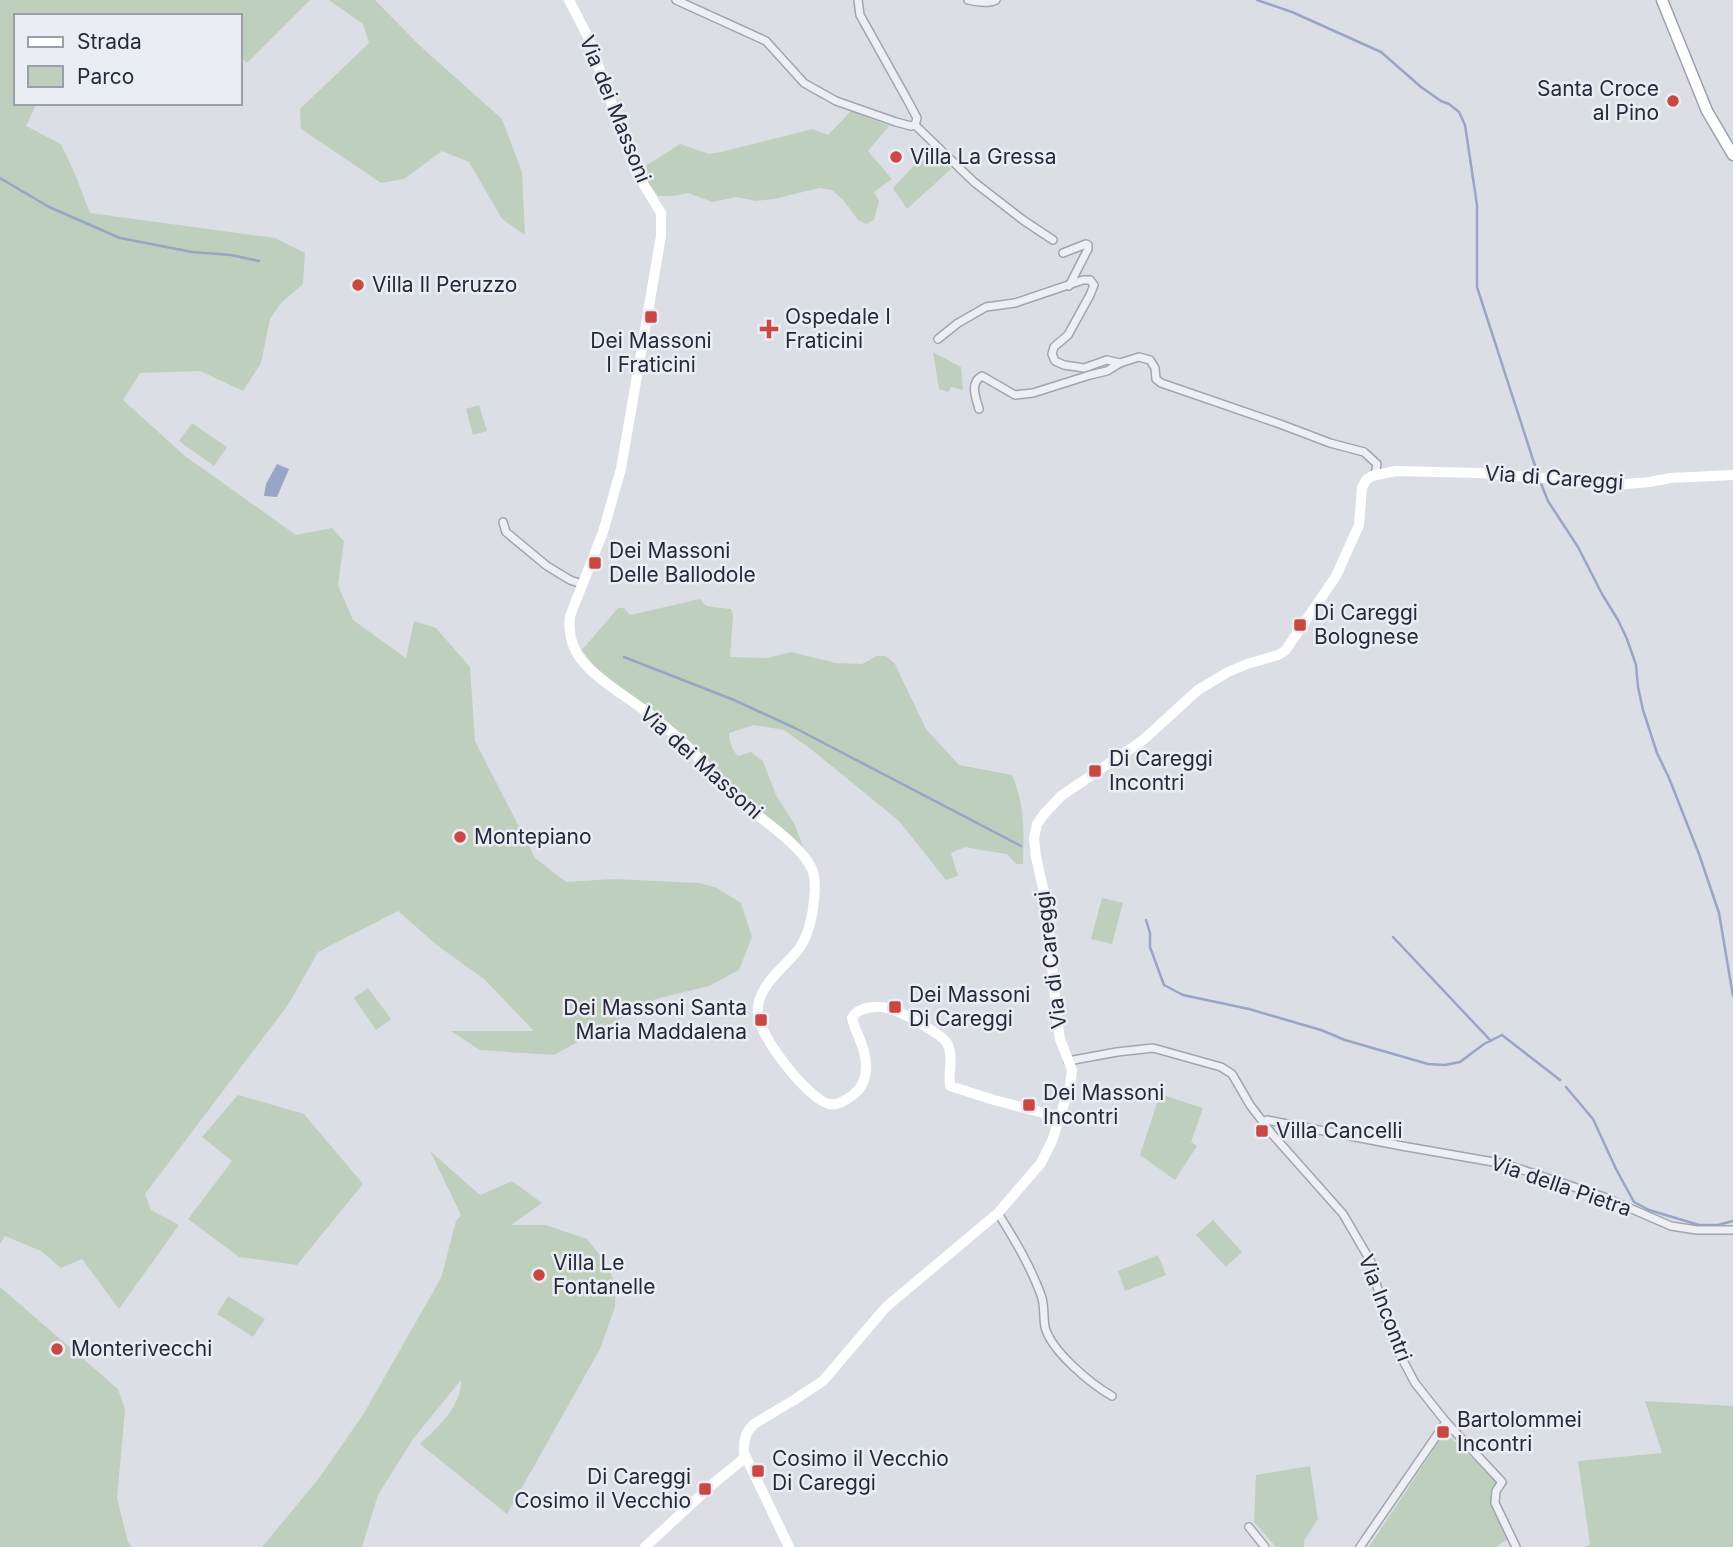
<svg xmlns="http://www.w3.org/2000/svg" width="1733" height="1547" font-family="Inter,sans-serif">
<rect width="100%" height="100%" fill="#dcdee6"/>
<g fill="#bfcfbd">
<path d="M0,0H310L247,63L240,56V16H16V103H37L26,126L61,144L75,174L90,213L275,238L305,253L303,284L281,303L270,319L261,363L243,391L200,371L140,373L123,400L185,456L296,535L332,528L344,541L338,585L353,620L406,658L414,621L436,628L470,667L475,741L535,858L566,882L613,879L699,883L717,888L741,903L752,937L739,970L709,986L656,999L554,1055L480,1050L451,1031H534L484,979L438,946L398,911L318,952L288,1005L145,1194L151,1210L179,1225L119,1309L82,1259L61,1268L41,1251L5,1236L0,1244Z"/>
<path d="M329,0H375L419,45L502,119L522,172L525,235L502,219L469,162L442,151L404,179L381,183L301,129L300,109L369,43L363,24Z"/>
<path d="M851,111L889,126L868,151L892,179L874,192L879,201L874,220L866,224L858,220L844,201L832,190L819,188L774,199L756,201L736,197L713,202L688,193L673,196H658L639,170L680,144L709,154L721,152L813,129L828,135Z"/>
<path d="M931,147L951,169L907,209L893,188Z"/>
<path d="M933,352L961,367L963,390L951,387L948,392L939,389Z"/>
<path d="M479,405L487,431L473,435L466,409Z"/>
<path d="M192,423L227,447L214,466L179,441Z"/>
<path d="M700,599L706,606L731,609L733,616L730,657L766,658L791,652L836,663L862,664L877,656H886L895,664L926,729L959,765L1012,775C1025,805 1024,832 1023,864H1016L1007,854L981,850L965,847L951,853L958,876L946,880L899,821L812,750L784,730L754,725L729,733C729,741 732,750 738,756L751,752L763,761L776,795L795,825L804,850L802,849L738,793L681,734L619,688L594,666L582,650L618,608H624L630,615Z"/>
<path d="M1102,898L1123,903L1112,944L1091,939Z"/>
<path d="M368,988L391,1019L376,1030L354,998Z"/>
<path d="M1160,1094L1203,1108L1191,1142L1197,1146L1175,1180L1140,1155Z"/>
<path d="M238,1095L304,1114L363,1184L297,1265L239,1257L188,1219L232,1161L202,1137Z"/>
<path d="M430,1151L480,1195L512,1181L542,1203L511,1225H546L587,1239L603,1259L616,1284L615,1307L600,1349L507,1514L420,1444C438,1427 462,1406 461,1380L413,1439L378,1495L362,1547H262L320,1477L364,1413L441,1278L456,1221L461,1215Z"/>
<path d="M1213,1220L1242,1252L1226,1267L1196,1235Z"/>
<path d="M1158,1255L1166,1275L1125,1291L1118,1271Z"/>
<path d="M0,1287L118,1389L125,1410L117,1498L128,1542L132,1547H0Z"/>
<path d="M228,1296L265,1319L253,1337L217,1314Z"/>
<path d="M1645,1401L1733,1406V1547H1585L1590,1544L1578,1461L1662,1453Z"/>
<path d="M1445,1432L1497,1482C1486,1505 1498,1518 1508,1539L1496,1547H1369Z"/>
<path d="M1310,1466L1318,1519L1304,1541V1547H1276L1254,1522L1256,1475Z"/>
</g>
<path fill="#98a5c5" d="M277,464L289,469L277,497L264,496L266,484Z"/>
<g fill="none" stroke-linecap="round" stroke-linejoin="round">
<g stroke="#98a5c5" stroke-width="2.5">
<path d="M1257,0L1292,12L1381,52L1421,87L1441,101L1449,104L1459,112L1465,125L1477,205V287L1538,475"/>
<path d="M0,178L49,207L120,238L192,252L231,255L259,261"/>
<path d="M1540,481L1548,501L1578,547L1602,594L1618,620L1627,639L1636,665L1638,687L1643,710L1657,753L1669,778L1699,854L1719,913L1733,996"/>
<path d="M624,657L734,700L795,728L1021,846"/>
<path d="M1146,920L1150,933V947L1164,985L1183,995L1249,1009L1321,1030L1345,1040L1428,1064L1445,1065L1460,1062L1484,1044L1502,1035L1560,1080"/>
<path d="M1393,937L1491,1041"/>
<path d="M1566,1087L1593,1119L1616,1169L1634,1202L1649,1210L1699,1225H1718L1733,1221"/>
</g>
<g stroke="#a2a4af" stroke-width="10">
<g id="street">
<path d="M676,0L766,41L804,83L836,101L896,122L911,126L915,125L917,118L908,101L860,15L858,0"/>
<path d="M968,0C976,2 988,4 996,0"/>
<path d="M915,125L974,182L1023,220L1053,240"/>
<path d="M1063,253L1086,244L1088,245V249L1069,286"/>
<path d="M938,339L958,323L986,307L1015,303L1083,280H1090L1094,285L1090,295L1068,335L1054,347L1052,354L1055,361L1064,365L1084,368L1107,360L1120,363"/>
<path d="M979,409C976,398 969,383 982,376L1015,395L1033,393L1090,375L1107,371L1120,363L1139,357L1150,360L1155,368L1156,379L1161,383L1280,424L1330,443L1364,452L1377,464L1375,475"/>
<path d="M503,522L506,532L547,566L570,580L582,584"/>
<path d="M1068,1061L1117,1052L1153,1048L1221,1067L1232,1074L1250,1105L1272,1134L1343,1214L1371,1262L1384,1314L1398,1351L1415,1383L1446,1422L1502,1482L1496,1491L1495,1503L1516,1547"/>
<path d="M1264,1122L1267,1120L1402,1146L1505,1164L1604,1197L1671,1226L1697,1230H1733"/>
<path d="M998,1213C1014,1239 1030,1265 1041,1295C1045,1305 1043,1316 1045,1327C1051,1351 1091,1384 1112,1396"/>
<path d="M1249,1527L1265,1547"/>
<path d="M1360,1547L1446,1422"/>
</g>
</g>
<g stroke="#9ca0b1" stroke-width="13">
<path id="primary" d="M1662,0L1707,111L1733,155"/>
</g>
<use href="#street" stroke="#eeeff4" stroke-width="7"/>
<g stroke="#fff" stroke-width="10">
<path d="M569,0L588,37L636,172L661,213V236L621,469L603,532L570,616C568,634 572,650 585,664C604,685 630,698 652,716C664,726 677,736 688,747C704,763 718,782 735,797C757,817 799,842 812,869C816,878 815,891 814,900C813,916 808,937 798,950C783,969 755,987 758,1015C760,1037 808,1099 829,1104C837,1106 846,1100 853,1095C862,1088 866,1080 866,1068C867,1050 856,1034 852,1018C858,1006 880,1005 891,1009C903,1013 940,1033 947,1043C954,1055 948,1073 950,1086L994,1100L1059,1117"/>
<path d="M645,1547L714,1483L746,1457"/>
<path d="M789,1547L744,1453C743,1442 745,1432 754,1424L794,1400L823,1381L886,1307L998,1213L1041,1163L1052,1141L1070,1085L1072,1070L1060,1039L1058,1026L1045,897L1036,857L1034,838L1037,824L1045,813L1061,796L1142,741L1198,690L1228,672L1247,664L1278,655L1285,651L1336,576L1359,525L1362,488L1366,480L1372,476L1396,471L1479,473L1569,480L1603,486L1650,482L1670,478L1733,475"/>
</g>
<use href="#primary" stroke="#fff" stroke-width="10"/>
</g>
<g fill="#c94843" stroke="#ebedf4" stroke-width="2.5">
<circle cx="1673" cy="101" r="7"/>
<circle cx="896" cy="157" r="7"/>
<circle cx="358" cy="285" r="7"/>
<rect x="644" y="310" width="14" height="14" rx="3.5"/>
<path d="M765.5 318.5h7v7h7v7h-7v7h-7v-7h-7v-7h7z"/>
<rect x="588" y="556" width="14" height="14" rx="3.5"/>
<rect x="1293" y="618" width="14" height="14" rx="3.5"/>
<rect x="1088" y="764" width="14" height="14" rx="3.5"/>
<circle cx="460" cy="837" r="7"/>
<rect x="888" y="1000" width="14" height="14" rx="3.5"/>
<rect x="754" y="1013" width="14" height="14" rx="3.5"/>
<rect x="1022" y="1098" width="14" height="14" rx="3.5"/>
<rect x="1255" y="1124" width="14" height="14" rx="3.5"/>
<circle cx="539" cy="1275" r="7"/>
<circle cx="57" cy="1349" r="7"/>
<rect x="1436" y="1425" width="14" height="14" rx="3.5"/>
<rect x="751" y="1464" width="14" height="14" rx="3.5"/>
<rect x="698" y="1482" width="14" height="14" rx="3.5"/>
</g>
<g text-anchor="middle" stroke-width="5" stroke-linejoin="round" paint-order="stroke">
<g font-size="21" fill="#262a3b" stroke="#ebedf4" text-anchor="start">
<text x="1659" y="96" text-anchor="end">Santa Croce<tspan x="1659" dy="24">al Pino</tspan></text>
<text x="910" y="164">Villa La Gressa</text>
<text x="372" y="292">Villa Il Peruzzo</text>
<text x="785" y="324">Ospedale I<tspan x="785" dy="24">Fraticini</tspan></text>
<text x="651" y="348" text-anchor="middle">Dei Massoni<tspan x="651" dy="24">I Fraticini</tspan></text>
<text x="609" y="558">Dei Massoni<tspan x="609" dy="24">Delle Ballodole</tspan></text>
<text x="1314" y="620">Di Careggi<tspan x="1314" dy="24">Bolognese</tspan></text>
<text x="1109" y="766">Di Careggi<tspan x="1109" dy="24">Incontri</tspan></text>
<text x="474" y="844">Montepiano</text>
<text x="909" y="1002">Dei Massoni<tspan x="909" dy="24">Di Careggi</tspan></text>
<text x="747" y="1015" text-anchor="end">Dei Massoni Santa<tspan x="747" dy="24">Maria Maddalena</tspan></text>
<text x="1043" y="1100">Dei Massoni<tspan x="1043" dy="24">Incontri</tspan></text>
<text x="1276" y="1138">Villa Cancelli</text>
<text x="553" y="1270">Villa Le<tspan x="553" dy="24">Fontanelle</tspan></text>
<text x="71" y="1356">Monterivecchi</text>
<text x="1457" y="1427">Bartolommei<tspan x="1457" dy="24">Incontri</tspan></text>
<text x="772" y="1466">Cosimo il Vecchio<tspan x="772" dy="24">Di Careggi</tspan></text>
<text x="691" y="1484" text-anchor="end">Di Careggi<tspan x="691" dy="24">Cosimo il Vecchio</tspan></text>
</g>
<g font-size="21" fill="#262a3b" stroke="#ebedf4">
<text transform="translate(615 109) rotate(68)" y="7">Via dei Massoni</text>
<text transform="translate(1554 478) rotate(4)" y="7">Via di Careggi</text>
<text transform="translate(701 763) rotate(42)" y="7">Via dei Massoni</text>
<text transform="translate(1051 960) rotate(-97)" y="7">Via di Careggi</text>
<text transform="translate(1561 1186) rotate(19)" y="7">Via della Pietra</text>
<text transform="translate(1385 1308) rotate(69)" y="7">Via Incontri</text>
</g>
</g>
<rect x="14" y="14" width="228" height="91" fill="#ebedf4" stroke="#9c9faa" stroke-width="2"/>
<rect x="28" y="37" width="35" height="10" fill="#ffffff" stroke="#9c9faa" stroke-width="2"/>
<text x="77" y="49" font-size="21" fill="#262a3b">Strada</text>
<rect x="28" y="66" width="35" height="21" fill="#bfcfbd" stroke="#9c9faa" stroke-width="2"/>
<text x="77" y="84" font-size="21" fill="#262a3b">Parco</text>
</svg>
